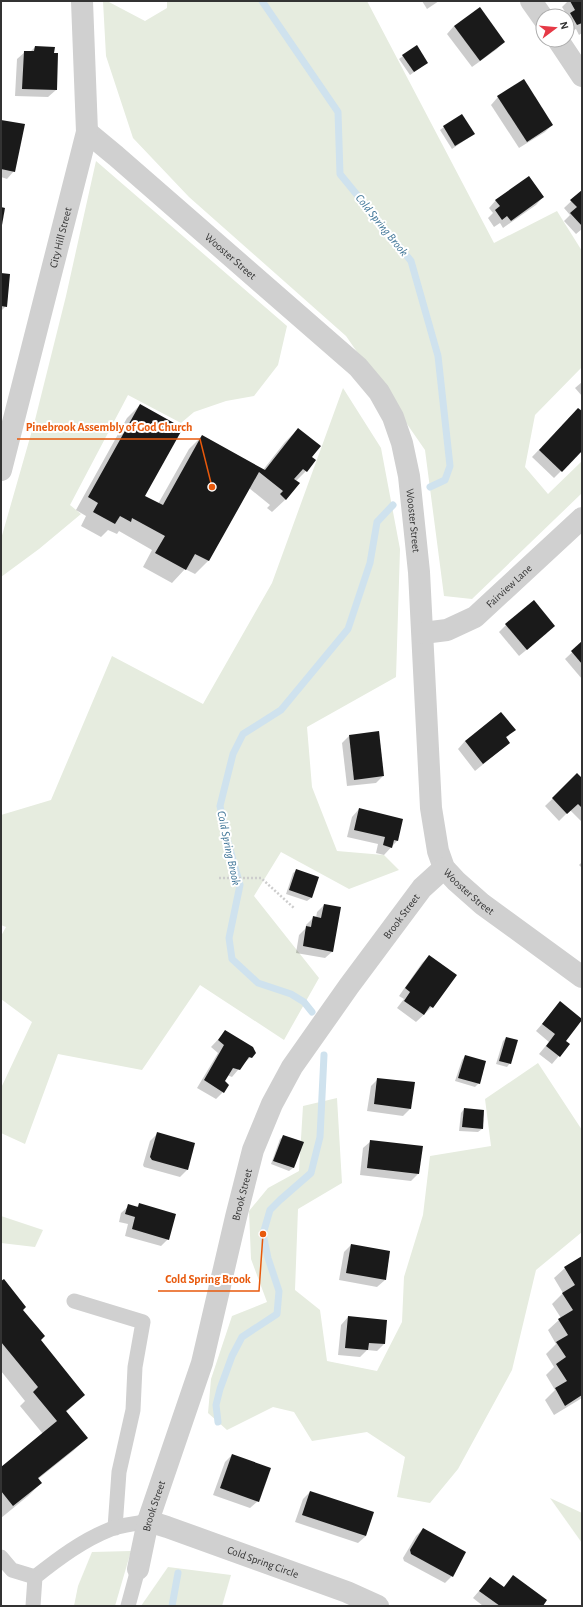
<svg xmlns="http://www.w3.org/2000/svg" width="583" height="1607" font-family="'Alegreya Sans',sans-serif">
<rect width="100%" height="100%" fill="#fff"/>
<g fill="#e6ecdf">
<path d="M103,1H107L145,21L167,8V1H367L494,243L557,211L582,251V367L535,415L525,467L548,494L582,461V493L472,599L444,596L425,450L346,336L189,197L133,138L106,56Z"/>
<path d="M96,161L287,326L278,365L254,396L226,401L194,412L181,423L128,395L70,505L81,514L39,549L1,577V539L35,420L66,296Z"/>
<path d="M343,388L381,448L400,549L396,677L307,727L312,787L337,851L384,855L399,870L349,889L281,852L254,896L319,978L284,1040L200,985L142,1070L58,1054L25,1144L1,1133V1088L32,1022L1,999V936L6,927L1,925V815L51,800L112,656L203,704L272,583Z"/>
<path d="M538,1063L582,1130V1232L536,1270L512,1370L458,1469L430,1503L397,1497L405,1457L367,1432L312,1441L294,1412L273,1407L227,1430L208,1413L211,1379L232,1316L267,1302L251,1259L249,1211L268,1188L299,1171L303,1106L337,1098L342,1183L298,1209L295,1290L320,1310L327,1361L377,1371L402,1322L404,1277L423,1215L430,1156L491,1146L485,1099Z"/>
<path d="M1,1216L43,1230L35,1247L1,1243Z"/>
<path d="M550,1498L582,1513V1543Z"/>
<path d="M131,1551L115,1606H74L78,1586L92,1552Z"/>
<path d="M168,1567L231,1575L222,1606H141Z"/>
</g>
<g fill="#0003">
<path d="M422,1H439L427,9Z"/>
<path d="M568,1H582V33L579,35L576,29L570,32L567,27L568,16L562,7Z"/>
<path d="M454,26L504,41L497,49L472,67L447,34Z"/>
<path d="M35,47L57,54L56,90L48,97L15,96L17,59L25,52H30Z"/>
<path d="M403,56L427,63L410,75L399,59Z"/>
<path d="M498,97L552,125L545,132L519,148L491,105Z"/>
<path d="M1,121L14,171L7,179L1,177Z"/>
<path d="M444,127L474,134L452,149L440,130Z"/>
<path d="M582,191V229L576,234L564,221L570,215L564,208Z"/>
<path d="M543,197L536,205L503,228L500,223L494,227L488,218L493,213L489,208L496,200Z"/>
<path d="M1,274L6,306L1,311Z"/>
<path d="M582,382V396L575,388Z"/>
<path d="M140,405L144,496L158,504L189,449L202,436L263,470L285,442L298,429L311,457L306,471L296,481L286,499L272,512L267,508L270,505L249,488L208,561L195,574L185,569L172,583L143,567L152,550L119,531L117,534L108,530L101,537L81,526L86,516L76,510L127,418Z"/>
<path d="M582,413V450L554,478L532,457L571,416Z"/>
<path d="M506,625L547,633L519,656L499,632Z"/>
<path d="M582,643V679L565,659Z"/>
<path d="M514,730L506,738L509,743L475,771L458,749L465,741Z"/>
<path d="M349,736L383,776L376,783L347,786L342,743Z"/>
<path d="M577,775L582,780V820L581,821L570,810L559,821L545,806Z"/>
<path d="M359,809L402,820L397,841L384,855L376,853L378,844L347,837L352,817Z"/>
<path d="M582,862V868L579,865Z"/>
<path d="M297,870L311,898L307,901L286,894L293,873Z"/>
<path d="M324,905L333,951L325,958L296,953L299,935L306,928V925L314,917L316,918L317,912Z"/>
<path d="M429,956L432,1007L416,1022L397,1008L404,999L399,996L422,963Z"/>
<path d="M560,1003L565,1041L569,1044L552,1064L539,1054L549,1042L536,1031Z"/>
<path d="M225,1032L251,1057L243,1064L232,1077L227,1075L224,1082L223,1092L216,1099L197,1088L218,1053L211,1047Z"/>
<path d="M506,1038L510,1063L507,1067L496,1064L503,1041Z"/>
<path d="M465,1056L479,1083L475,1087L455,1081L462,1060Z"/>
<path d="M378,1079L411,1108L403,1116L367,1111L371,1086Z"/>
<path d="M464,1109L483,1111L482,1129L478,1132L459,1131L461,1113Z"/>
<path d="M157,1134L187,1170L180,1177L144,1167L143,1165L150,1141Z"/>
<path d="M284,1136L302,1143L293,1168L289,1171L271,1164L280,1139Z"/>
<path d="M371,1141L418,1174L411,1181L360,1175L363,1148Z"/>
<path d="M139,1204L168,1239L161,1246L125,1236L128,1224L119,1222L121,1213L129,1206L136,1208Z"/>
<path d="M351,1245L385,1280L377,1287L339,1280L344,1252Z"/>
<path d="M582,1257V1398L554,1415L545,1400L555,1390L546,1375L554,1367L546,1354L556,1344L548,1330L561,1318L552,1304L563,1293L554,1278L565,1268Z"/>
<path d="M1,1283L22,1310L40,1340L84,1395L66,1412L87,1438L73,1451L38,1479L41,1483L28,1496L1,1518V1468L43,1434L20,1406L25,1401L1,1371Z"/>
<path d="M348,1317L386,1321L384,1344L377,1351L367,1350L360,1357L338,1355L341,1325Z"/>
<path d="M232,1455L258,1501L250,1508L213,1495L225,1462Z"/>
<path d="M310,1492L366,1536L358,1543L295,1522L303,1499Z"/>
<path d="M423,1529L452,1576L445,1583L404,1561L403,1558L416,1536Z"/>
<path d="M514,1576L541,1606H483L473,1598L490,1578L503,1588Z"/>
</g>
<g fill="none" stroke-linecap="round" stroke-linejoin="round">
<g stroke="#cfe2ee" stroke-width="7">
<path d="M262,1L338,112L340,174L411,261L438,356L450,466L445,480L430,487"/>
<path d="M312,1012L304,1002L291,994L258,983L232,959L229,938L240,885L226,835L220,806L233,754L243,734L281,710L348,629L370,563L377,522L393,505"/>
<path d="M218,1422L216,1405L220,1389L232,1356L242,1337L277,1314L279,1291L268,1258L263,1234L270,1210L280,1200L311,1173L320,1137L324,1055"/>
<path d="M172,1606L178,1573"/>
</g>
</g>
<g fill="#1a1a1a">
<path d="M570,1H582V23L577,25L570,13L575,10Z"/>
<path d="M480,7L505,42L480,61L454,26Z"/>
<path d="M417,45L428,63L414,72L402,55Z"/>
<path d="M35,46L55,47L54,53H58L57,90L22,89L24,51H34Z"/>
<path d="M524,79L553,125L527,142L497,96Z"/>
<path d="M462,114L475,134L455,146L443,126Z"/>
<path d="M1,120L25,124L15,172L1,169Z"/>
<path d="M529,176L544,197L511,221L507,216L502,220L495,210L500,206L495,200Z"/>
<path d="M582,190V226L570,213L577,207L570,200Z"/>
<path d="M1,207L5,208L2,225H1Z"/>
<path d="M1,273L10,274L7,307L1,306Z"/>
<path d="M140,404L183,428L145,496L163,505L202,435L265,470L298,428L321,446L312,457L316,460L307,472L303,469L294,479L300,483L286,500L280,494L283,491L259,472L209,561L195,554L186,570L155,553L165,536L132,518L131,522L120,516L115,524L93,512L98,503L88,497Z"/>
<path d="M578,408L582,411V451L562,472L539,450Z"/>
<path d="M534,600L555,626L527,650L505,624Z"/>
<path d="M582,641V664L571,651Z"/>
<path d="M501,712L516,730L506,737L510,743L483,764L465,741Z"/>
<path d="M379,731L384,776L354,780L349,735Z"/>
<path d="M577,773L582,778V808L578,804L567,814L552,798Z"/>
<path d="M359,808L403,819L398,841L394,840L392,848L383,845L385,837L354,830Z"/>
<path d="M296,869L319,877L312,898L289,890Z"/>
<path d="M324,904L341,907L333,952L303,946L306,926L311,927L313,916L321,918Z"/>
<path d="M429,955L457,975L433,1008L430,1006L424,1015L404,1001L410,992L405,988Z"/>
<path d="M560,1001L582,1019V1020L566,1041L570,1044L560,1057L546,1046L555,1034L542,1024Z"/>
<path d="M225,1030L253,1047L256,1053L252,1058L249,1057L240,1070L233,1068L225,1081L229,1085L224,1093L204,1080L224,1045L218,1040Z"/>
<path d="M506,1037L518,1040L511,1064L499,1061Z"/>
<path d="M465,1055L486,1061L480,1084L458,1078Z"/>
<path d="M377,1078L415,1082L411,1109L374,1104Z"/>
<path d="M464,1108L484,1110L483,1129L462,1127Z"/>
<path d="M157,1132L195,1143L188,1170L152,1160L150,1157Z"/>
<path d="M283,1135L304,1142L294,1168L273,1161Z"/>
<path d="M370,1140L423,1146L419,1174L367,1168Z"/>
<path d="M139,1203L176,1214L169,1240L132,1229L135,1217L125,1214L128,1204L138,1207Z"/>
<path d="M351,1244L390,1251L386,1280L346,1273Z"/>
<path d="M582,1256V1395L565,1406L555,1388L567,1381L556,1364L566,1357L556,1342L568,1335L558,1319L573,1310L562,1293L575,1285L564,1267Z"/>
<path d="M4,1279L26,1307L23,1310L45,1336L41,1340L85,1395L66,1411L88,1438L38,1478L42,1483L13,1506L1,1491V1467L57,1421L33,1392L38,1387L1,1342V1281Z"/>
<path d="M348,1316L387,1320L385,1344L369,1343L368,1350L345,1348Z"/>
<path d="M232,1454L271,1468L259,1502L220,1488Z"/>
<path d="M310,1491L374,1512L366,1536L302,1515Z"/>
<path d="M423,1528L466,1552L453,1577L411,1554L410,1550Z"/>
<path d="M513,1575L547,1600L543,1606H500L479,1591L490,1577L504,1587Z"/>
</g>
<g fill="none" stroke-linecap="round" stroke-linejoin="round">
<path stroke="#cdcdcd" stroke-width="2.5" stroke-dasharray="2 2" stroke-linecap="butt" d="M219,878H261L294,908"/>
<g stroke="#d0d0d0" stroke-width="15">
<path d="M74,1301L143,1322L135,1367L133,1410L119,1472L115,1528"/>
<path d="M1,1557L12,1570L35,1577"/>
<path d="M33,1606L35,1577C59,1558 83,1540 111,1529C122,1525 136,1524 148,1521"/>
<path d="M128,1606L138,1569"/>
</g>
<g stroke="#d0d0d0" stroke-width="22">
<path d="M531,1L543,18"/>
<path d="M558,40L582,76"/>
<path id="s1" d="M87,132L116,156L358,367L379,392L393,417L402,443L409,476L419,572L431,808L438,851L444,868L456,881L482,904L582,977"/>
<path id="s2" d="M423,633L447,630L475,617L582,518"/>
<path id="s3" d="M148,1521L167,1527L347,1592L378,1606"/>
<path id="s4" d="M138,1569L148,1521L202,1363L236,1217L253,1150L272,1104L292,1067L349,986L422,888L444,868"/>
</g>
<path stroke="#d0d0d0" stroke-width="22" id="s5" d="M1,470L87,132L82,1"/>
</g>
<g text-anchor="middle" stroke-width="4" stroke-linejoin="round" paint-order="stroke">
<g font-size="11" fill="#333" stroke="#fff">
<text dy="4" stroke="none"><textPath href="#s5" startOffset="240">City Hill Street</textPath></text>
<text dy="4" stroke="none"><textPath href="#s1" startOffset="190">Wooster Street</textPath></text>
<text dy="4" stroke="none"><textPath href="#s1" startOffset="526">Wooster Street</textPath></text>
<text dy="4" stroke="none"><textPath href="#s2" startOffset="101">Fairview Lane</textPath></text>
<text dy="4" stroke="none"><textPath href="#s1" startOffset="910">Wooster Street</textPath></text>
<text dy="4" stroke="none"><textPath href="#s4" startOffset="713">Brook Street</textPath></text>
<text dy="4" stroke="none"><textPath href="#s4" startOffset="389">Brook Street</textPath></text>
<text dy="4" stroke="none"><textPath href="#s4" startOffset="65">Brook Street</textPath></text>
<text dy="4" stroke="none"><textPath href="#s3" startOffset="122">Cold Spring Circle</textPath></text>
</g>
<g font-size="12" font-style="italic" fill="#3f7597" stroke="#fff">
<text transform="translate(382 225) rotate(51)" y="4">Cold Spring Brook</text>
<text transform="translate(229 848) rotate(78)" y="4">Cold Spring Brook</text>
</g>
</g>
<path fill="none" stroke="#e8590c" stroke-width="1.5" d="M212 487L200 439H17M263 1234L259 1291H158"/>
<g fill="#e8590c" stroke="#fff" stroke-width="1.5">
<circle cx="212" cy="487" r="4"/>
<circle cx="263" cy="1234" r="4"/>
</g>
<g font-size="12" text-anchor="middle" font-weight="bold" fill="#e8590c" stroke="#fff" stroke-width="4" stroke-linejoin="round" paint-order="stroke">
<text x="109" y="431">Pinebrook Assembly of God Church</text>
<text x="208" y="1283">Cold Spring Brook</text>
</g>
<rect width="583" height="1607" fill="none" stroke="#333333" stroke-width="4"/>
<g transform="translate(555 28) rotate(74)"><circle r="19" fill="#ffffff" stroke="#adadad"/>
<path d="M0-3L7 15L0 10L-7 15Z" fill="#e63946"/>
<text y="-6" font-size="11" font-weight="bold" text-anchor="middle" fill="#333333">N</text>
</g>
</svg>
